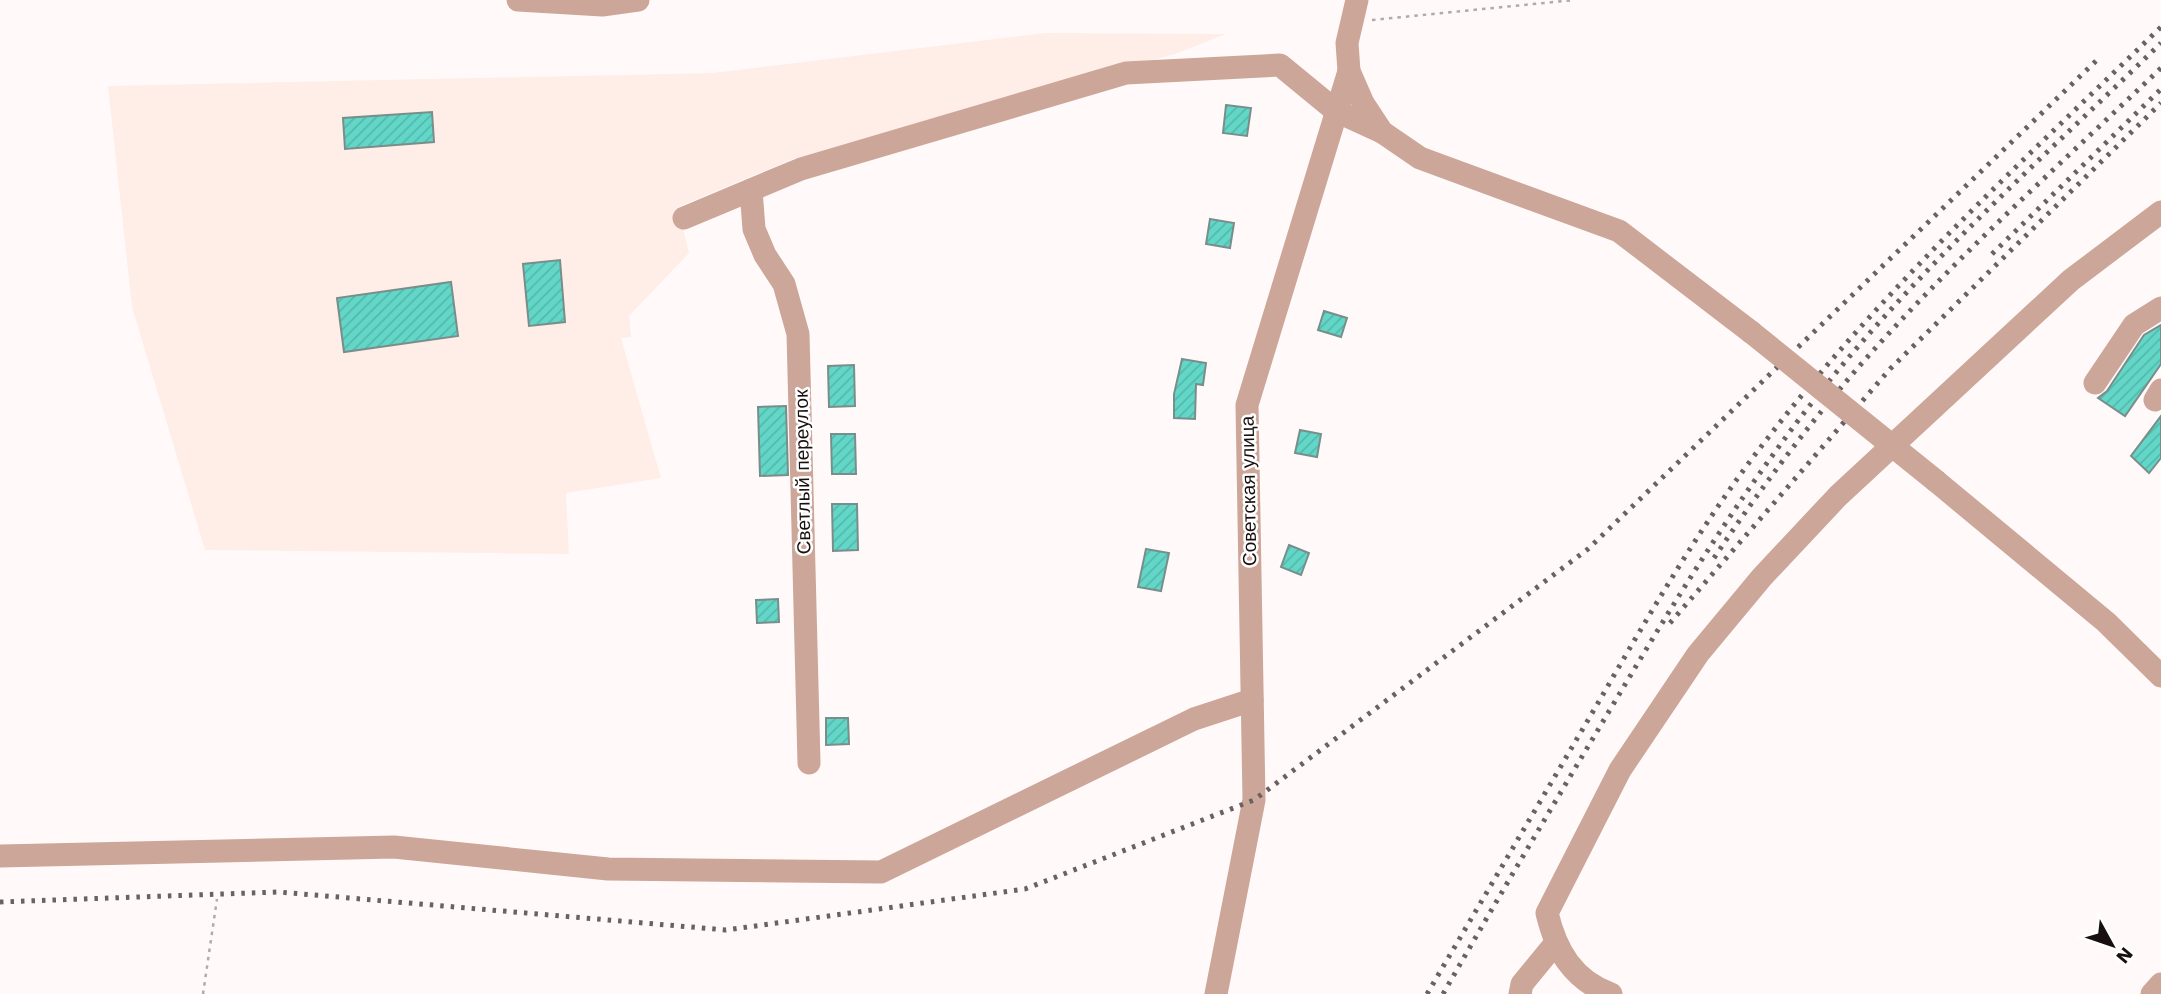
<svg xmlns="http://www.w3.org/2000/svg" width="2161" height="994" font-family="'Work Sans',sans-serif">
<defs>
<pattern id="building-hatch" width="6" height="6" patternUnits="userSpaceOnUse" patternTransform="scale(1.75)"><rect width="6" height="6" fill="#62d7c8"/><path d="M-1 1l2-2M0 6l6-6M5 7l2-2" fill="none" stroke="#54b8ab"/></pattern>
</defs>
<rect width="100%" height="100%" fill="#fffaf9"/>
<path fill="#ffede7" d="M1045,33L1226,34L1175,54L793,159L678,207L689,253L629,316L631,337L621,338L661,478L566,493L569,554L205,550L132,307L108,86L713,73Z"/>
<g fill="url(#building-hatch)" stroke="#798e8a" stroke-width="2">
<path d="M1226,105L1251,108L1247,136L1223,133Z"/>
<path d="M432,112L434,142L345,149L343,118Z"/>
<path d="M1210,219L1234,223L1230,248L1206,244Z"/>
<path d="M560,260L565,322L529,326L523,264Z"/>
<path d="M451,282L458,336L344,352L337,298Z"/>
<path d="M1324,311L1347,318L1341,337L1318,330Z"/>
<path d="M2161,325V364L2125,416L2098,398L2107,391L2144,335Z"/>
<path d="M1182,359L1206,363L1203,385L1196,384L1195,419L1174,418V394Z"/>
<path d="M854,365L855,406L829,407L828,366Z"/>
<path d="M786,406L788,475L760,476L758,407Z"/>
<path d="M2161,416V458L2149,473L2131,456Z"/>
<path d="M1300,430L1321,434L1317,457L1295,453Z"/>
<path d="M831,434H855L856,474H832Z"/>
<path d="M832,504H857L858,550L833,551Z"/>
<path d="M1289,545L1309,553L1301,575L1281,567Z"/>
<path d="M1146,549L1169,553L1161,591L1138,587Z"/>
<path d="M778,599L779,622L757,623L756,600Z"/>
<path d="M826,718H848L849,744L826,745Z"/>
</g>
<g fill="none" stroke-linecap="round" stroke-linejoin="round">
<g stroke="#b0aaa9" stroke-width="2.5" stroke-dasharray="3.5 5" stroke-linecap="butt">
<path d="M1372,20L1574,0"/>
<path d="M203,994L217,899"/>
</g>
<g stroke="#cda69a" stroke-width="23">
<path d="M518,0L602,5L638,0"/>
<path d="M1349,71L1363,103L1382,132L1420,158L1619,231L1751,332"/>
<path d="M751,190L754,229L765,255L784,284L798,334L809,763"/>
<path d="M684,218L801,169L1126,73L1280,65L1336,111L1382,132"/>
<path d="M2095,383L2134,325L2161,308"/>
<path d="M2155,400L2161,390"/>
<path d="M1936,481L2106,622L2161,676"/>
<path d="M0,856L394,847L608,869L881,872L1194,719L1252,700"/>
<path d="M1216,994L1254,800L1247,405L1349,71L1347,43L1357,0"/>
<path d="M1520,994L1522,984L1554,945"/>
<path d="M1611,994C1573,980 1556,951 1547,913L1620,770L1698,654L1762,577L1838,496L2071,280L2161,212"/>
<path d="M2152,994L2161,984"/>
</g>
<g stroke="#696261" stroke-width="5" stroke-dasharray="3.5 7" stroke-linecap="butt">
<path d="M1992,254L2161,89"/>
<path d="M1714,558C1764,483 1819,410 1880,343C1968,246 2067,158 2161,68"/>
<path d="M1670,623L1890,369L2161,103"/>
<path d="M0,902L279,892L726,930L1025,889L1254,800L1588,549L2097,60"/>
<path d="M1427,994C1484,897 1541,800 1598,703C1650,613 1703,521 1767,439C1884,287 2024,160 2161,27"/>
<path d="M1443,994C1499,896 1556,800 1614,703C1683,587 1753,473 1839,369C1936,252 2052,149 2161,43"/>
</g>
<path stroke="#cda69a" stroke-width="23" d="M1751,332L1936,481"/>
</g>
<g text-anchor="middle" stroke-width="5" stroke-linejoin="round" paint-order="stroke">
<g font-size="19" fill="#17100e" stroke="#fff">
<text transform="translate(802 472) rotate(-91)" y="7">Светлый переулок</text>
<text transform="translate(1248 491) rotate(-91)" y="7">Советская улица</text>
</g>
</g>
<g transform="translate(2112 945) rotate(130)" stroke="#ffffff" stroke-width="5" paint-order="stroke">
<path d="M0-5L12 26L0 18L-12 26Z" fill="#17100e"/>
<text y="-10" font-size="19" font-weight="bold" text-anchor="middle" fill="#17100e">N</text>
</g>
</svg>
